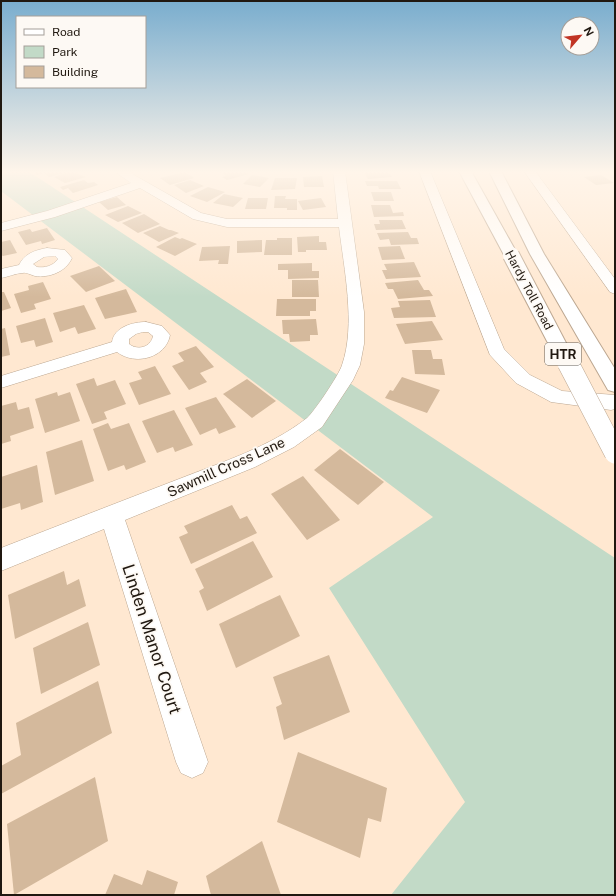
<svg xmlns="http://www.w3.org/2000/svg" width="616" height="896" font-family="'Public Sans',sans-serif">
<rect width="100%" height="100%" fill="#ffe8d1"/>
<path fill="#c2dac7" d="M1,171H28L615,558V895H391L465,802L329,588L433,517L1,191Z"/>
<g fill="#d4b99c">
<path d="M39,171H70L86,177L65,183L54,177L68,172L49,177L44,173L37,175L34,172Z"/>
<path d="M220,171H245L249,174L227,180L222,177L226,176Z"/>
<path d="M371,171H388L392,177L368,179L364,172Z"/>
<path d="M185,172L194,178L170,185L160,178Z"/>
<path d="M252,175L269,178L260,187L243,184Z"/>
<path d="M601,175L614,183L596,185L584,177Z"/>
<path d="M322,176L324,187H304L303,177Z"/>
<path d="M275,178H297L295,189L271,190Z"/>
<path d="M84,180L88,183L94,182L98,185L73,193L68,188L63,190L60,187Z"/>
<path d="M190,180L204,186L186,193L174,185Z"/>
<path d="M365,181H397L401,189H379L378,186H367Z"/>
<path d="M208,187L225,192L207,202L190,196Z"/>
<path d="M371,192H391L394,201H374Z"/>
<path d="M224,194L243,198L233,207L213,203Z"/>
<path d="M275,196H286L285,199H297V210H287V208H274Z"/>
<path d="M117,197L126,205L108,210L99,202Z"/>
<path d="M248,198H268L266,209H245Z"/>
<path d="M321,198L326,207L303,210L298,201Z"/>
<path d="M371,205H390L393,213L403,212L404,216L374,217Z"/>
<path d="M128,206L142,213L118,222L105,215Z"/>
<path d="M144,214L160,224L138,233L122,223Z"/>
<path d="M379,220H402L406,229L376,230L374,224H380Z"/>
<path d="M160,226L169,230H171L179,233L159,242L143,233Z"/>
<path d="M47,228L55,240L42,244L41,241L26,245L18,232L30,229L32,232Z"/>
<path d="M408,232L411,238H417L419,244L391,245L389,239L380,240L377,233Z"/>
<path d="M319,236V242H326L327,250H306V252H298L297,237Z"/>
<path d="M175,237L180,239L182,238L197,244L175,256L156,247Z"/>
<path d="M277,238H292V255H264L266,240H277Z"/>
<path d="M10,240L17,253L3,256L1,255V242Z"/>
<path d="M262,240V252L237,253V241Z"/>
<path d="M230,246L228,264H218L219,260L199,261L202,247Z"/>
<path d="M400,246L405,259L382,260L378,247Z"/>
<path d="M414,262L421,277L386,279L382,270H387L384,264Z"/>
<path d="M312,263V271H319V278L288,279V270H278V264Z"/>
<path d="M99,266L115,281L86,292L70,276Z"/>
<path d="M292,280H318L319,297H292Z"/>
<path d="M418,280L424,290H429L433,296L398,299L393,289H388L385,283Z"/>
<path d="M43,282L51,299L34,304L36,309L21,313L14,294L29,290L28,286Z"/>
<path d="M126,289L137,312L105,319L95,298Z"/>
<path d="M1,292H4L11,308L1,311Z"/>
<path d="M277,299H316V311H310V316H276Z"/>
<path d="M430,300L436,317L394,318L391,308L400,307L398,301Z"/>
<path d="M84,305L96,329L78,334L75,327L60,332L53,313Z"/>
<path d="M45,318L53,342L36,347L34,340L21,343L16,326Z"/>
<path d="M316,319L318,335H310V341L290,342L289,334H283L282,320Z"/>
<path d="M432,321L443,340L405,344L396,324Z"/>
<path d="M5,328L10,355L1,357V329Z"/>
<path d="M196,346L214,367L200,373L207,382L189,390L172,366L184,361L178,353Z"/>
<path d="M412,350H431L433,359H442L445,375L415,374Z"/>
<path d="M155,366L171,394L139,405L129,383L142,379L138,372Z"/>
<path d="M402,377L440,390L427,413L385,398L390,390L393,391Z"/>
<path d="M94,378L97,386L115,380L126,404L104,412L107,419L92,424L76,384Z"/>
<path d="M247,379L276,401L252,418L223,394Z"/>
<path d="M57,392L58,396L70,392L80,421L45,433L35,399Z"/>
<path d="M216,397L236,427L219,434L216,428L200,435L185,408Z"/>
<path d="M16,402L18,410L29,407L34,428L10,436L11,441L1,444V406Z"/>
<path d="M174,410L193,445L175,452L173,447L157,453L142,421Z"/>
<path d="M108,423L111,429L129,423L146,462L126,470L124,465L108,471L93,429Z"/>
<path d="M82,440L94,481L55,495L46,452Z"/>
<path d="M340,449L384,482L358,505L314,470Z"/>
<path d="M37,465L43,502L21,510L20,503L1,509V477Z"/>
<path d="M303,476L340,520L307,540L271,494Z"/>
<path d="M232,505L240,519L247,516L257,533L191,564L179,537L188,533L184,526Z"/>
<path d="M253,541L273,577L207,611L199,591L204,588L195,569Z"/>
<path d="M64,571L67,585L79,579L86,606L15,639L8,595Z"/>
<path d="M280,595L300,636L236,668L219,624Z"/>
<path d="M88,622L100,665L41,694L33,648Z"/>
<path d="M329,655L350,712L284,740L276,707L282,704L273,677Z"/>
<path d="M98,681L112,733L1,794V766L21,755L16,723Z"/>
<path d="M298,752L387,788L381,822L368,818L360,858L277,822Z"/>
<path d="M95,777L108,841L14,895L7,824Z"/>
<path d="M262,841L281,895H211L206,876Z"/>
<path d="M147,870L178,882L174,895H105L114,874L142,885Z"/>
</g>
<g fill="none" stroke-linecap="round" stroke-linejoin="round">
<g stroke="#bca791" stroke-width="1">
<g id="minor">
<path d="M114,171H127L201,213L227,219H338L333,171H345L364,312V344L360,365L353,380L322,427L294,447L255,467L125,520L208,762L203,773L192,778L181,773L176,762L104,529L1,571V548C60,525 119,502 179,479C222,462 270,447 307,418C314,412 339,375 342,365C356,325 344,269 339,227H227L193,219L140,188L55,217L1,231V223L47,211L131,183Z"/>
<path d="M419,171H430L504,349L530,375L562,391L615,395V409L611,410L551,402L516,383L490,355Z"/>
<path d="M524,171H535L615,279V294L610,292Z"/>
<path d="M47,248L65,250L72,258C66,272 49,278 35,276C31,275 26,272 23,273C16,273 8,277 1,278V269L19,265C24,254 35,250 47,248ZM55,256L58,259C53,266 45,268 37,267L33,264L44,257Z"/>
<path d="M146,322L162,326L170,335C166,358 135,366 117,352L1,388V376L112,342C114,327 133,322 146,322ZM143,332H148L153,336C151,347 138,351 129,344V339L136,334Z"/>
</g>
</g>
<g stroke="#bca791" stroke-width="2">
<g id="highway">
<path d="M459,171H471L518,255L516,258H506L504,255Z"/>
<path d="M489,171H501L544,254L615,369V392L608,390L530,254Z"/>
</g>
</g>
<use href="#minor" fill="#fff" fill-rule="evenodd"/>
<use href="#highway" fill="#fff" fill-rule="evenodd"/>
<g stroke="#bca791" stroke-width="18" stroke-linecap="butt">
<path id="highway-bridge-far1" d="M511,255L568,364"/>
</g>
<g stroke="#bca791" stroke-width="22" stroke-linecap="butt">
<path id="highway-bridge" d="M568,363L615,453"/>
</g>
<use href="#highway-bridge-far1" stroke="#fff" stroke-width="16"/>
<use href="#highway-bridge" stroke="#fff" stroke-width="21"/>
</g>
<linearGradient id="sky" x2="0" y2="1"><stop stop-color="#79adce"/><stop offset="0.58" stop-color="#fff5ea"/><stop offset="1" stop-color="#fff5ea" stop-opacity="0"/></linearGradient>
<rect width="616" height="297" fill="url(#sky)"/>
<g text-anchor="middle" stroke-width="3.5" stroke-linejoin="round" paint-order="stroke">
<g font-size="12" fill="#201810" stroke="#fdf9f4">
<text transform="translate(529 290) rotate(62)" y="4">Hardy Toll Road</text>
</g>
<rect fill="#fdf9f4" stroke="#625c54" stroke-width="1" x="545" y="343" width="36" height="22" rx="3"/>
<g font-size="13" font-weight="bold" fill="#201810">
<text x="563" y="359">HTR</text>
</g>
<g font-size="14" fill="#201810" stroke="#fdf9f4">
<text transform="translate(226 467) rotate(-24)" y="5">Sawmill Cross Lane</text>
</g>
<g font-size="17" fill="#201810" stroke="#fdf9f4">
<text transform="translate(152 639) rotate(72)" y="6">Linden Manor Court</text>
</g>
</g>
<rect width="616" height="896" fill="none" stroke="#201810" stroke-width="4"/>
<rect x="16" y="16" width="130" height="72" fill="#fdf9f4" stroke="#a59f99"/>
<rect x="24" y="29" width="20" height="6" fill="#ffffff" stroke="#a59f99"/>
<text x="52" y="36" font-size="12" fill="#201810">Road</text>
<rect x="24" y="46" width="20" height="12" fill="#c2dac7" stroke="#a59f99"/>
<text x="52" y="56" font-size="12" fill="#201810">Park</text>
<rect x="24" y="66" width="20" height="12" fill="#d4b99c" stroke="#a59f99"/>
<text x="52" y="76" font-size="12" fill="#201810">Building</text>
<g transform="translate(580 36) rotate(62)"><circle r="19" fill="#fdf9f4" stroke="#a59f99"/>
<path d="M0-3L7 15L0 10L-7 15Z" fill="#c13424"/>
<text y="-6" font-size="11" font-weight="bold" text-anchor="middle" fill="#201810">N</text>
</g>
</svg>
